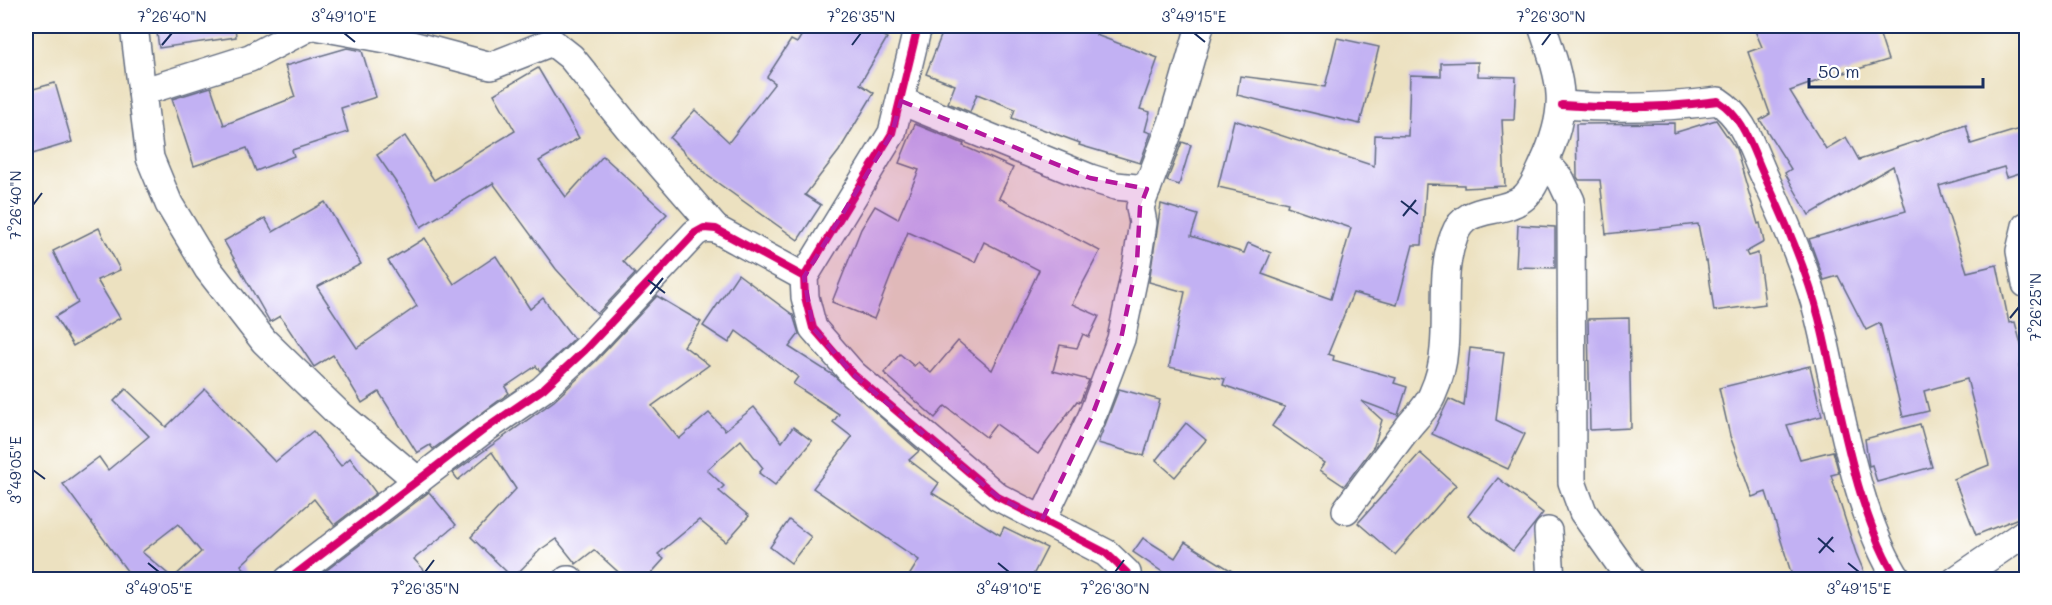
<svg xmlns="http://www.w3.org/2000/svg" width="2052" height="605" font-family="Mali,sans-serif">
<rect width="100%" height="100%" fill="#fff"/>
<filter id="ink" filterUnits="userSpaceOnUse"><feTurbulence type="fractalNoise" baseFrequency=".0167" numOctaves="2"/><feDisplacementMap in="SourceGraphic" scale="12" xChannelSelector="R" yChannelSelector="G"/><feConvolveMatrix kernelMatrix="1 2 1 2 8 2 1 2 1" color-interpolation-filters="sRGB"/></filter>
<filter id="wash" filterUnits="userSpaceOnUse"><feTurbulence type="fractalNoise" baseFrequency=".008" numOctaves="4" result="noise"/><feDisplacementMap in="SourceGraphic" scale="24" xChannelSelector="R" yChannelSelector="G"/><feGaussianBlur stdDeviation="1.35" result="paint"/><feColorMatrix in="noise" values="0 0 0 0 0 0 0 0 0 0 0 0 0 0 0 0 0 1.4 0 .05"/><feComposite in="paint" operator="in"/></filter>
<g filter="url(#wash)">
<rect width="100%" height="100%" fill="#ece1c0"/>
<g id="blocks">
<g fill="#c2b1f3" fill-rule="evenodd">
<path d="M156,26H235L236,37L159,48Z"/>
<path d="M807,26H866L887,38L860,84L874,93L839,151L805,195L821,205L798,240L708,176L670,138L695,110L729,142L775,83L767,77L791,40L797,43Z"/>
<path d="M945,26H1099L1096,35L1158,58L1140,109L1150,112L1145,131L1151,133L1140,163L1079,145L1080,143L1012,118L1015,109L977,94L970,112L948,103L955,85L926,74Z"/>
<path d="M1753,26H1877L1888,60L1845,73V71L1790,91L1826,149L1846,137L1859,160L1966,125L1971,144L2026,127V171L2007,177L2004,167L1939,186L1967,272L1997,265L2009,323L2015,322L2026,363L2019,365L2026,394V515L1976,535L1954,479L1989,465L1967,379L1924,391L1929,411L1903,417L1880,323L1866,330L1838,276L1824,280L1809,239L1906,211L1893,166L1809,215L1785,173L1791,169L1760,120L1770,114L1748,52L1762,47Z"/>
<path d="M1337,38L1379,47L1360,124L1237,95L1240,76L1325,87Z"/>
<path d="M347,48L362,51L376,97L341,108L348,132L292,150L294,156L256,171L247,148L194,166L172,99L211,87L224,125L295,97L285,66Z"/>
<path d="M1478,62V76L1516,77L1514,120H1502L1505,186L1464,188V185L1426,184L1422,245H1413L1397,305L1353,293L1328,354L1334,356L1333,360L1396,378L1394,383L1407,387L1398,415L1361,401L1382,420L1374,446L1344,486L1320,470L1325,463L1272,426L1285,407L1223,385L1225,379L1169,367L1185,292L1149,282L1161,204L1198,215L1191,236L1244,253L1248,243L1271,253L1262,274L1331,299L1351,228L1287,206L1288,203L1218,187L1234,120L1374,166L1375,135L1408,136L1410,75L1441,76V63Z"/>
<path d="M538,68L579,138L539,161L566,197L603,156L667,214L623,261L635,274L597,314L556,269L493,183L421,227L406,197L377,155L405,136L434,180L515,131L494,94Z"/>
<path d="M55,83L72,142L26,156V91Z"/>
<path d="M1716,120L1736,149L1758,224L1760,223L1764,242L1746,252L1748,256L1758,253L1765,304L1714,311L1707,261H1705L1698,224L1606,234L1600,180H1579L1577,177L1576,124L1674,123V133Z"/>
<path d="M915,124L964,144L963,146L1013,168L999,198L1100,251L1072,304L1099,316L1089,337L1083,334L1077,348L1060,345L1053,371L1089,380L1080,402L1077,401L1038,454L996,424L986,437L945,406L935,418L884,373L900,354L914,366L918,362L931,373L958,341L992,370L1039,270L984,242L975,262L908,232L874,319L832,302L861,229L875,206L898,219L919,170L899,163Z"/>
<path d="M1182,142L1191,145L1179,185L1167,181Z"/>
<path d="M325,202L361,264L317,287L357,348L417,306L388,261L425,238L454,284L496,256L530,309L543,298L574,339L540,371L536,366L505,387L509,393L433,449L430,445L417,453L379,392L362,403L333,355L314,367L280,316L270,322L224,241L265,218L273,232Z"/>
<path d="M1518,225L1555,227V268L1516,267Z"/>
<path d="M99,228L120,270L97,280L120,318L73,346L55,317L78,303L53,251Z"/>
<path d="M738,274L793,315L799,334L789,347L833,375L919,451L909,460L939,483L932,493L1000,535L1004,527L1047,548L1031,579H907L919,560L813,488L852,437L833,422L839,414L793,384L798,377L736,331L729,343L703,326Z"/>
<path d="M657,296L701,322L684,346L709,365L652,406L679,439L709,413L725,430L754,407L782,442L793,427L812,441L775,485L759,473L763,468L741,440L707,470L724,486L719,491L749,516L726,542L699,520L658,554L664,559L646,579H626L594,550L576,564L556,539L540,550L513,578L471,537L516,489L492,452L458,480L453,473L554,401L596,361Z"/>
<path d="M1629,318L1631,428L1590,430L1588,319Z"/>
<path d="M1470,348L1504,352L1496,420L1525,434L1508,469L1432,434L1449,399L1464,406Z"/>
<path d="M1810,366L1822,416L1787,425L1800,459L1833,451L1839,473L1831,475L1856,553L1867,579H1793L1766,492L1752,497L1730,436L1719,388Z"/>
<path d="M126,389L166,427L205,389L275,462L313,431L341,466L350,458L376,493L334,525L314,499L241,565L253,579H133L63,484L99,457L108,470L149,436L114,401ZM178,524L201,552L173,578L142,552Z"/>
<path d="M1119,389L1160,400L1144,456L1098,443Z"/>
<path d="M1186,423L1206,440L1175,477L1156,460Z"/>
<path d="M1920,424L1932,467L1877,482L1872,465L1869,466L1865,439Z"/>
<path d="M1420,453L1456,485L1395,555L1358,523Z"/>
<path d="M1498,478L1543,513L1513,551L1468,516Z"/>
<path d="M429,492L456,525L414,559L432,579H315Z"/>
<path d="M789,520L811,537L791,563L770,547Z"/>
<path d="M1143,538L1175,558L1185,542L1245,579H1173L1133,552Z"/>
</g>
</g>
</g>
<g filter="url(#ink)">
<use href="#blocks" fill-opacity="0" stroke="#646d80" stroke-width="1.5"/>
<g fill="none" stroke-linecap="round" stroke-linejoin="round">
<g stroke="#646d80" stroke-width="30">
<g id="minor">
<path d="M134,26L150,158L169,204L208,269L264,341L338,413L418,481"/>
<path d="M315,26L397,41L491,66L552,42L571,57L631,131L716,229"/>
<path d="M918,26L892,133L804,277L805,297L813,328L853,374L998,497L1106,553L1127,573L1128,580"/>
<path d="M142,92L250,58L311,26"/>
<path d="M901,101L1090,178L1116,186L1147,189"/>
<path d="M1562,105C1615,109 1665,108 1718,101C1743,117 1751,146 1763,173C1783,216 1807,271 1819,318C1838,395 1855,514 1898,580"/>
<path d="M1545,161L1561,180L1571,201L1572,482L1583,512L1631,580"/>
<path d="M2026,226L2020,251L2026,284"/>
<path d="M1346,510C1367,482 1388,454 1409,426C1417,416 1429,405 1433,393C1439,380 1443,363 1444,349C1448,312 1440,272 1454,236C1466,203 1498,216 1522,199C1532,192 1538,176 1543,165C1570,106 1562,84 1542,26"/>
<path d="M1042,520L1092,416L1121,339L1137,262L1143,223L1140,207L1172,123L1200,26"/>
<path d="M1548,531L1551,580"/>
<path d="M288,580L485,429L543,389L585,350L695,233L704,228L716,229L804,277"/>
<path d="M567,580H570"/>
<path d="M1956,580L2026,532"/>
</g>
</g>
<use href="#minor" stroke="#fff" stroke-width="27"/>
<g stroke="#fff" stroke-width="11">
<g id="cycleway">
<path d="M918,26L892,133L804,277L805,297L813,328L853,374L998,497L1106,553L1127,573L1128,580"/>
<path d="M1562,105C1615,109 1665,108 1718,101C1743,117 1751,146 1763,173C1783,216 1807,271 1819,318C1838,395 1855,514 1898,580"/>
<path d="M288,580L485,429L543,389L585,350L695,233L704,228L716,229L804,277"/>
</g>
</g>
<use href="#cycleway" stroke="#d6006c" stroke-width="8"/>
</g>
</g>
<path fill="#b5179e" fill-opacity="0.2" stroke="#b5179e" stroke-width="4.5" stroke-dasharray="12 8" stroke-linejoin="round" d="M901,101L1090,178L1147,189L1140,207L1137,262L1121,339L1092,416L1042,520L998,497L853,374L813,328L804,277L892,133Z"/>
<path fill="none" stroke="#1b2f5e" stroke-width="2" d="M344,33L355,42M1194,33L1205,42M162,45L172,33M852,45L861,33M1542,45L1551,33M1401,201L1418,214M33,205L42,193M1403,216L1416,200M648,280L665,293M650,294L663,278M2010,318L2019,307M33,470L45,479M1818,538L1834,552M1819,553L1833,537M148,563L159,572M998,563L1009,572M1848,563L1859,572M425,572L434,560M1115,572L1124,560"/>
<rect width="2052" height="605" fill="none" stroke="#fff" stroke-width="66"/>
<path d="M1809 78v9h174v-9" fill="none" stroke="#1b2f5e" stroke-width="3"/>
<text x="1818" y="78" font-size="18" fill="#1b2f5e" stroke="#ffffff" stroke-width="4.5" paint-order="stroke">50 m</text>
<rect x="33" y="33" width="1986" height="539" fill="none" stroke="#1b2f5e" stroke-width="2"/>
<g font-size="15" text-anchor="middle" fill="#1b2f5e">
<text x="172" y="22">7°26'40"N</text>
<text x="344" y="22">3°49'10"E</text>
<text x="861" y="22">7°26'35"N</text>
<text x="1194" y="22">3°49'15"E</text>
<text x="1551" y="22">7°26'30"N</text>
<text transform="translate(16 205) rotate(-90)" y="5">7°26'40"N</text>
<text transform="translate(2036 307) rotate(-90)" y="5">7°26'25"N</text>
<text transform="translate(16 470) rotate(-90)" y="5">3°49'05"E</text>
<text x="159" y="594">3°49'05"E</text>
<text x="425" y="594">7°26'35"N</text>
<text x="1009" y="594">3°49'10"E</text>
<text x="1115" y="594">7°26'30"N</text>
<text x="1859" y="594">3°49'15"E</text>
</g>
</svg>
